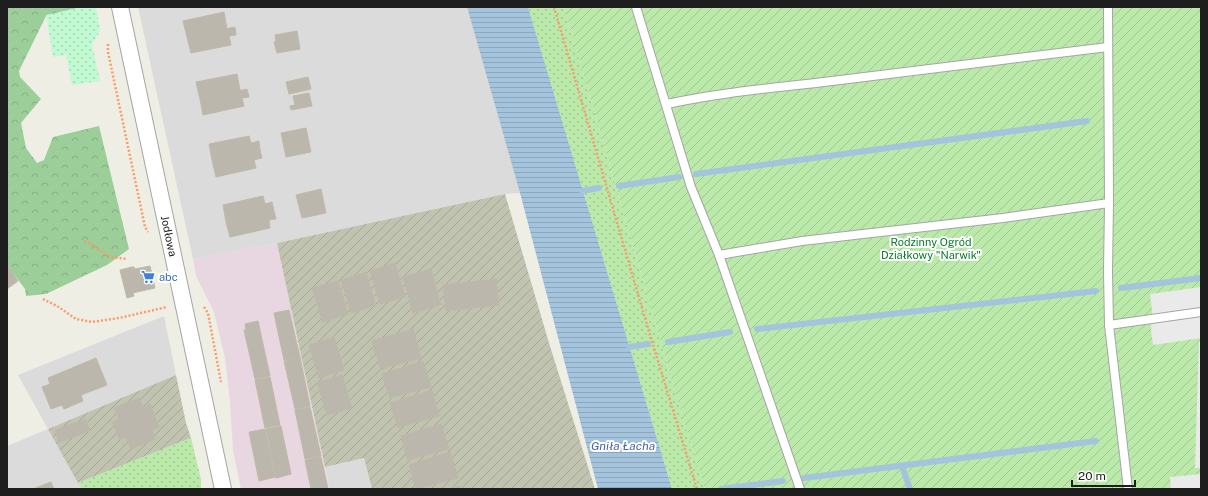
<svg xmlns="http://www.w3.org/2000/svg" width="1208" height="496" font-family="'Public Sans',sans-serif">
<defs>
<pattern id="construction-furrows" width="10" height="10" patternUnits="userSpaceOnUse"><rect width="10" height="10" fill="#bfc3af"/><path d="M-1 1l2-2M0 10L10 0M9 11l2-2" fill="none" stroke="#a4a796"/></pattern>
<pattern id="grass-dots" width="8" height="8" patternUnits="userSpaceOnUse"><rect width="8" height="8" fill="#bae9aa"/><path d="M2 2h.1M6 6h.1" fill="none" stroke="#9fc792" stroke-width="1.8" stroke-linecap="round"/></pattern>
<pattern id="forest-crowns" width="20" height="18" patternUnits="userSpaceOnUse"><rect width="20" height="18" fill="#9cce99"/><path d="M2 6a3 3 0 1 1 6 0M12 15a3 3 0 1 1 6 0" fill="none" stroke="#86b083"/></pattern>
<pattern id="park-dots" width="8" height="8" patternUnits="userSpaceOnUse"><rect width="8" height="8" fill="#c1f9d2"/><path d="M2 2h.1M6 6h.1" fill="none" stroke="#a5d5b4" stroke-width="1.8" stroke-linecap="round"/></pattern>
<pattern id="garden-furrows" width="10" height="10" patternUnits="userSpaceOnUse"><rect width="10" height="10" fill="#bae9aa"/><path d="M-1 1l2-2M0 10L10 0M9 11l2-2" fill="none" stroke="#9fc792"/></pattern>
<pattern id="water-rules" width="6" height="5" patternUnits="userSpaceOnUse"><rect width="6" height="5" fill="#a4c3dd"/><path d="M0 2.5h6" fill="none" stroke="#8da7bd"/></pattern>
</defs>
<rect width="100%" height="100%" fill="#efeee4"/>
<g fill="#dcdbdb">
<path d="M138,7H467L520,193L505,194L277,243L193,259Z"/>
<path d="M164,316L176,375L48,429L82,489H7V446L48,429L18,375Z"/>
<path d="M364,458L372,489H330L325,467Z"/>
</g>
<path fill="#e8d6e0" d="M277,243L325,467L330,489H241L233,450L230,402L225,358L214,312L196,276L193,259Z"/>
<g fill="url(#construction-furrows)">
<path d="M505,194L549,343L595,489H372L364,458L325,467L277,243Z"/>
<path d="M176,375L186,423L191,438L78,483L48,429Z"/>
</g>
<g fill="url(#grass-dots)">
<path d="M528,7H564L679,405L705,489H672Z"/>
<path d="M191,438L201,479V489H82L78,483Z"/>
</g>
<path fill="url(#forest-crowns)" d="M7,7H82L46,16L19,71L20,77L41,99L21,123L26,148L37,163L44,160L53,137L99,126L129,249L107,265L46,294L26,296L25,289L7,265Z"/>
<path fill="url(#park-dots)" d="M82,7H96L100,31L92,44L100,81L72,85L66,55L53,57L46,15Z"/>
<path fill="url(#garden-furrows)" d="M564,7H1201V489H705L679,405Z"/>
<g fill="#eaeaea">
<path d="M1201,287V338L1153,345L1151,330L1152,310L1150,294Z"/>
<path d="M1199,341H1201V468H1195Z"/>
<path d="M1201,474V489H1171L1170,477Z"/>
</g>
<path fill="url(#water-rules)" d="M467,7H528L672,489H598L520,193Z"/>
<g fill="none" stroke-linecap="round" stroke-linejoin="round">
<g stroke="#a4c3dd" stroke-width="6">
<path d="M696,174L1087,121"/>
<path d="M619,186L679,177"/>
<path d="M582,191L599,188"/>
<path d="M1121,288L1201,278"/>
<path d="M757,329L1096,291"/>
<path d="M668,342L730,332"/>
<path d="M629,347L648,344"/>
<path d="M902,466L910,489"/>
<path d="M804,478L1096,441"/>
<path d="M721,489L783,481"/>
</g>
</g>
<g fill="#bcb7ad" stroke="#c1b8a6">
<path d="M224,12L227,29L187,37L183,21Z"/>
<path d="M235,27L236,35L229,36L231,45L191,53L187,37Z"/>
<path d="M297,31L300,49L277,53L274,42L276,41L275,35Z"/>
<path d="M237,74L240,90L200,99L196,82Z"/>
<path d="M308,77L311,89L289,94L286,82Z"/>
<path d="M247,89L249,97L242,98L244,106L203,115L200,99Z"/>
<path d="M309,93L312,106L291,110L290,106L295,105L293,96Z"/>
<path d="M306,128L311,152L286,157L281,133Z"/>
<path d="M249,136L251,143L259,141L260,150L212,160L209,144Z"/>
<path d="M260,150L262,158L254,160L256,168L216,177L212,160Z"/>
<path d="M321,189L326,213L302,218L296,195Z"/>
<path d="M263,196L265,204L272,202L274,211L226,222L223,205Z"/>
<path d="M274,211L276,219L269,220L270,228L230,237L226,222Z"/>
<path d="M395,263L405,297L380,304L370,271Z"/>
<path d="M7,265L12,272L7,275Z"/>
<path d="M150,266L155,288L137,292L132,267H134L135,269Z"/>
<path d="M132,267L137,292L133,293L134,296L127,298L120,270Z"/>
<path d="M431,269L440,303H441L442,304L413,313L403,277Z"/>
<path d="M12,272L18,281L7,289V275Z"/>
<path d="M366,272L375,304L376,305L351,313L341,280Z"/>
<path d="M496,279L499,305L446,311L443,285Z"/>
<path d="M338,281L348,314L322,322V320L312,288Z"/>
<path d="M289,310L300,357L284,360L274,313Z"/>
<path d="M258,321L270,376L255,379L244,330H246L245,324Z"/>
<path d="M413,329L421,358L387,367L381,370L372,341Z"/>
<path d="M334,337L344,370L319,378L309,345Z"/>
<path d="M300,357L310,406L295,409L284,361Z"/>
<path d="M96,358L107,385L81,395L83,401L64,409L62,405L51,409L42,387L50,384L48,378Z"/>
<path d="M423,361L431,387L396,396L390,399L382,374Z"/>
<path d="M342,375L352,408L327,415L317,382Z"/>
<path d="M270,377L280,425L265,428L255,380Z"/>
<path d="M432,390L439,416L399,427L398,428L390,403Z"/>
<path d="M139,398L143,407L150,404L159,427L152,430L155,439L131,449L126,437L120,440L112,422L119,419L114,408Z"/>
<path d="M310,407L321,456L305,459L295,410Z"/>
<path d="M86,419L90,431L59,442L55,430Z"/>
<path d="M441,424L449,449L415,458L408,461L401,436Z"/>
<path d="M281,426L291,474L276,478L266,429Z"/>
<path d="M265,429L275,477L259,481L249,432Z"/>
<path d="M450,452L458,478L416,489L409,465Z"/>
<path d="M321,457L328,489H311L305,460Z"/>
<path d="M51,482L54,489H33Z"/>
<path d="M460,486L461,489H449Z"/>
</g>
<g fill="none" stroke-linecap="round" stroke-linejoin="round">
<g stroke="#a5a5a5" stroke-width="10">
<g id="lane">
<path d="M636,7L691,187L719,255L800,489"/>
<path d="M1108,7L1109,203L1108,272L1109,325L1128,489"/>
<path d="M667,104C721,92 776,88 832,81C924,70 1016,58 1108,47"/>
<path d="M719,255L802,241L1003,218L1109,203"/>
<path d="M1109,325L1201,312"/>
</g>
</g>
<g stroke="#a5a5a5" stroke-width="18">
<path id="street" d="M120,7L223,489"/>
</g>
<g stroke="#f99b6b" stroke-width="2.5" stroke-dasharray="2 2" stroke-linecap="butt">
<path d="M554,7L647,325L697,489"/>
<path d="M108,44V52L145,227L148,232"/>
<path d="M84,241C94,244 99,251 109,256C114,258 121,258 127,259"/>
<path d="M43,299L57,306L76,319L92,322L119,318L167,307"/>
<path d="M204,307L208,313L221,382"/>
</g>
<use href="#lane" stroke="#fff" stroke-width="8"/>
<use href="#street" stroke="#fff" stroke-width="16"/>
</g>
<defs>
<g id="supermarket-bare" transform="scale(1.08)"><path d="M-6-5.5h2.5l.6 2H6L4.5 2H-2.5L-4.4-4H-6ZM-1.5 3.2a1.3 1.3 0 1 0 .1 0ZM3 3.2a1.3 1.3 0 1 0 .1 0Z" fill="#3f7fe0" stroke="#fff" stroke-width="2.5" paint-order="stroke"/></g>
</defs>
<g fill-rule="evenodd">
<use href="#supermarket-bare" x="148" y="277"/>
</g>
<g text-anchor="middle" stroke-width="4" stroke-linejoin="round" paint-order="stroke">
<g font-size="11" fill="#1e1e1e" stroke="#fff">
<text transform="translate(169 236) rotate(78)" y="4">Jodłowa</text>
</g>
<g font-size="11" fill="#0c7c2f" stroke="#fff">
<text x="931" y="246">Rodzinny Ogród<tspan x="931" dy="13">Działkowy "Narwik"</tspan></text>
</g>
<g font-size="11" fill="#366cbe" stroke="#fff" text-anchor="start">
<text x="159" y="281">abc</text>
</g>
<g font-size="12" font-style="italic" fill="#4b65ad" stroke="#fff">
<text x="623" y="450">Gniła Łacha</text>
</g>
</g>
<rect width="1208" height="496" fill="none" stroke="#1e1e1e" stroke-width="16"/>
<path d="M1072 480v6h63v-6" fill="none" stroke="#1e1e1e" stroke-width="2"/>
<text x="1078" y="480" font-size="12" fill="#1e1e1e" stroke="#ffffff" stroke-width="3" paint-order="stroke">20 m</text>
</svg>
